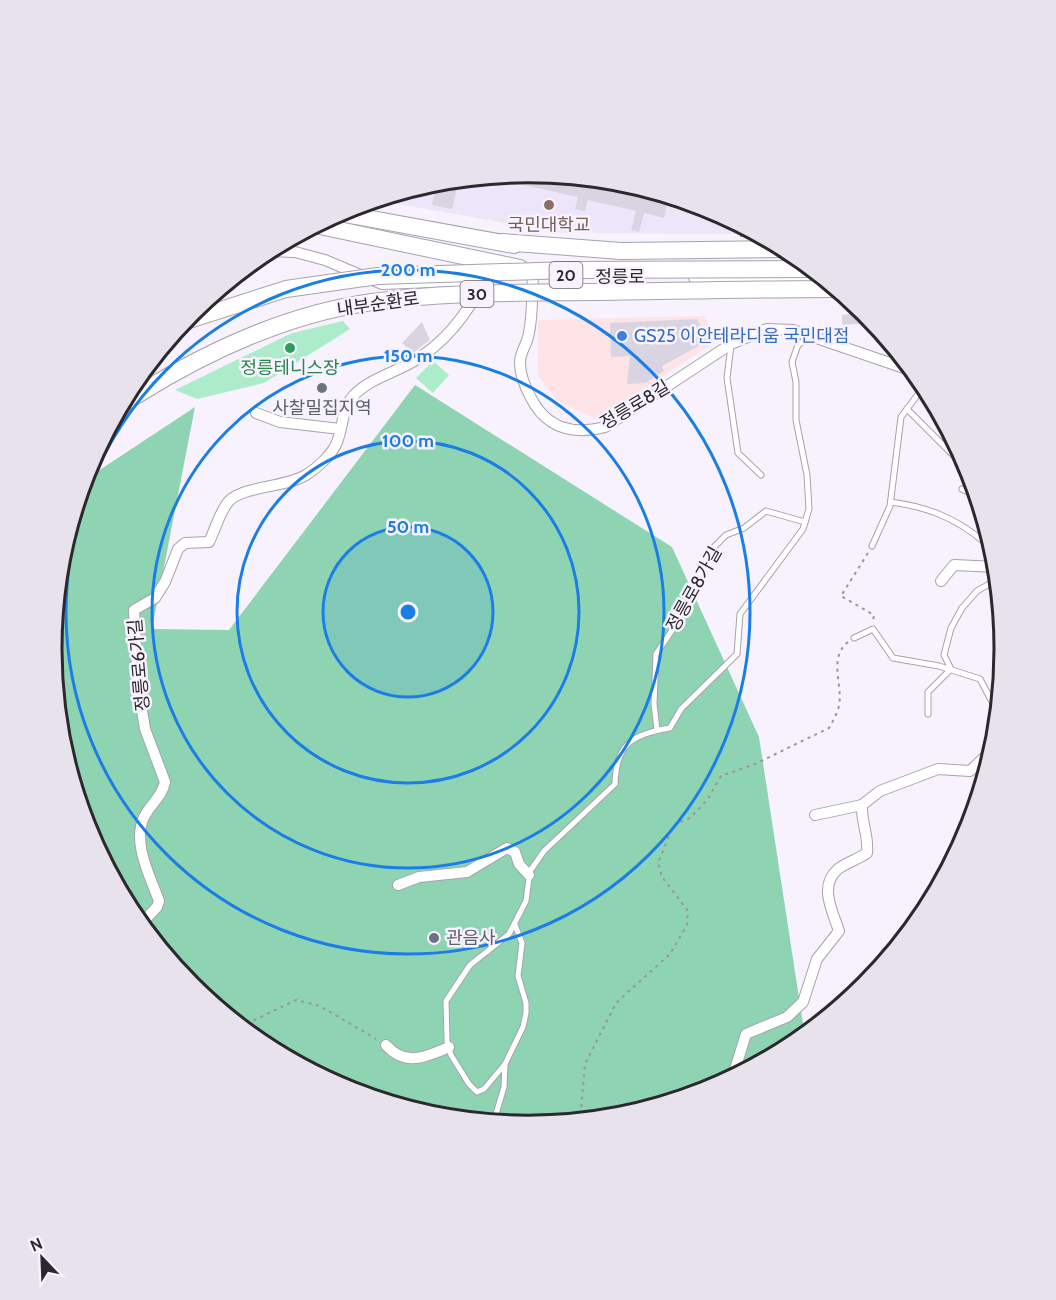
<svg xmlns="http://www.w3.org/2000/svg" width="1056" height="1300" font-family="Cabin,'Noto Sans KR',sans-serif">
<rect width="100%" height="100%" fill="#f7f2fd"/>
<path fill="#fee3e7" d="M705,316L715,342L597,419L557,401L538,375V320Z"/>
<path fill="#ede5f9" d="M528,173L621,182L711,209L757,234L563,233L375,200L435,182Z"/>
<g fill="#aceccb">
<path d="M343,321L350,329L264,383L197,399L175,390L292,333Z"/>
<path d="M433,361L449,375L433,393L416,378Z"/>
</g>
<path fill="#8fd4b2" d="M415,385L672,547L759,737L805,1037L793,1047L710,1091L621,1118L528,1127L435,1118L345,1091L263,1046L190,987L131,915L87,832L60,743L51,650L60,557L83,481L195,407L152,629L229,630Z"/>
<g fill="#d9d4e1">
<path d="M528,173L622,182L669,197L664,218L644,213L639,232L631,230L636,211L588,200L585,211L575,209L578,197L492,178Z"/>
<path d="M459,180L452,209L432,205L437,182Z"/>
<path d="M851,301L866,313L874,323L842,325V315L852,314Z"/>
<path d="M697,319L708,341L662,366L664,371L645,383L627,384L630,356L611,357L610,323Z"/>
<path d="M422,322L430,340L413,353L402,343Z"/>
</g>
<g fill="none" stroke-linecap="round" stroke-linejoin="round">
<g stroke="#a7a2af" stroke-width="7">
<g id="service">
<path d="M731,345L727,378L738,453L761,475"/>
<path d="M907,409L964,466"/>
<path d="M962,489L978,497"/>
<path d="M891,502C927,507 954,517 983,541"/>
<path d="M872,546L890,506L901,417L925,385"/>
<path d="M854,638L873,629L893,658L939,666L980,679L999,715"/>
<path d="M928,714V692L951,669L944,655L951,628L962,608L977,591L998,579"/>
<path d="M657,730L654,704L656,654L673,629L712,549L726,535L744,528L766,511L805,522"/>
<path d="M505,1064L523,1027L526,1013V1003L518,976L522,943L515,925"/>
<path d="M493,1124L504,1087L505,1064L484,1089L477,1092L469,1084L451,1055L447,1041L446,1001L470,965L509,934L526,901L530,871L544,851L615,784C616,744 632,734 670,728L681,709L737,654L740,614L803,529L809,509L807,475L796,420V382L792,362L798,345L809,337"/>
</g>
</g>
<g stroke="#a7a2af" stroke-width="12">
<g id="minor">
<path d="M267,251L295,252L325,260L382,284L458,281"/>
<path d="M530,272L533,271C532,291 533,319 528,337C526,346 520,352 520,363C520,376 525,387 531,398C547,429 573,435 605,427L731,344L767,329L793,330L913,371"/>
<path d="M256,413L280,422L340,429"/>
<path d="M941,581L954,565L997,567"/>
<path d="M815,815L862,805"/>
<path d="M398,885L419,877L467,872L507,848L515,852L519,864L529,875"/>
<path d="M140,925L157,907L159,901C150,876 132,843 144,817C151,803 162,797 165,782L145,729L138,686L134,610L155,598L165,582L178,549L185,543L209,542C215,530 220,511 229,501C243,486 284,488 306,475C317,468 333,454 337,442C344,425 341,409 354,395C371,378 394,373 414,361C445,343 469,311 485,279"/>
<path d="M386,1045C405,1067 426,1057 449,1047"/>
<path d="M732,1079L746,1034L787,1017L803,1002L817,959L839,931C833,912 818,886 838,869C846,863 858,859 867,853C869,836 861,822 862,805L880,791L938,769L970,771L994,748"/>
</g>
</g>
<g stroke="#a7a2af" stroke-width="18">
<g id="primary">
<path d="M339,213L514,245"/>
<path d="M315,225L520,268"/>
<path d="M776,277H822"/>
</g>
</g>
<g stroke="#a7a2af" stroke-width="18">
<g id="trunk">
<path d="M502,242L621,251"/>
<path d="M697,277L791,282"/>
<path d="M122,404L137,395"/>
</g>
</g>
<g stroke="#9a969e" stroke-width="2" stroke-dasharray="3 4.5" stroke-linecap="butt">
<path d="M458,185L461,186"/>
<path d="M741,237L742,226"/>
<path d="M868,553L841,596L874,615L873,621"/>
<path d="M240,1027L296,1000L320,1006L376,1039"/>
<path d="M580,1122L585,1064L616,1003L670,954L687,925L688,911L662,877L658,863L671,831L676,824L690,818L707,800L721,776L755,764L829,728C833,721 837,714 839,706C843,684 828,658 848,642"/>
</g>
<use href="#service" stroke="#fff" stroke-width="5"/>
<use href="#minor" stroke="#fff" stroke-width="10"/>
<use href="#primary" stroke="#fff" stroke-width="16"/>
<use href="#trunk" stroke="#fff" stroke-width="16"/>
<g stroke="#a7a2af" stroke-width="18" stroke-linecap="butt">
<g id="trunk-bridge">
<path d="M621,251L784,249"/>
<path d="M183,322L286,289L378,276L569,270L812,269"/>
<path d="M137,395C209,350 287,314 372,302C444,292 518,293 590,292C672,291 754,289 836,289"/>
</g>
</g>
<use href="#trunk-bridge" stroke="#fff" stroke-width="16"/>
</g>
<circle cx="408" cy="612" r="85" fill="#1b7ee7" fill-opacity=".12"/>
<g fill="none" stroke="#1b7ee7" stroke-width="3">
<circle cx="408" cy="612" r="85"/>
<circle cx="408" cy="612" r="171"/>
<circle cx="408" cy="612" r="256"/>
<circle cx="408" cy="612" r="342"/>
</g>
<circle fill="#8d6e63" stroke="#f7f2fd" stroke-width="2" cx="549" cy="205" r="6"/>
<circle fill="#3f7fe0" stroke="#f7f2fd" stroke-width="2" cx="622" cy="336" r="6"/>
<circle fill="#2e9e5b" stroke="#f7f2fd" stroke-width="2" cx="290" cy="348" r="6"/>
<g fill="#6b7280" stroke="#f7f2fd" stroke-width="2">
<circle cx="322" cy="388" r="6"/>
<circle cx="434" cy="938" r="6"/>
</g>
<g text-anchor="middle" stroke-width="5" stroke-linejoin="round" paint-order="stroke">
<g fill="#f7f2fd" stroke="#68656c" stroke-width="1.5">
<rect x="549.5" y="262" width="33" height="26" rx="4.5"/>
<rect x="460.5" y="281" width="33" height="26" rx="4.5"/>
</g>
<g font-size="16" font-weight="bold" fill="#2b292e">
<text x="566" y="281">20</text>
<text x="477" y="300">30</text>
</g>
<g font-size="18" fill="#785e54" stroke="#f7f2fd">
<text x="549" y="231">국민대학교</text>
</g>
<g font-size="18" fill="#2b292e" stroke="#f7f2fd">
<text x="620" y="283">정릉로</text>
<text transform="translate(378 304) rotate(-8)" y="6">내부순환로</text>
<text transform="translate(635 405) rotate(-31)" y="6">정릉로8길</text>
<text transform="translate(694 589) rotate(-61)" y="6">정릉로8가길</text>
<text transform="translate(139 665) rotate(-95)" y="6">정릉로6가길</text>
</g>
<g font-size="18" fill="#366cbe" stroke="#f7f2fd" text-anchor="start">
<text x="634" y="342">GS25 이안테라디움 국민대점</text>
</g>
<g font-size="18" fill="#27864d" stroke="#f7f2fd">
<text x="290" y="374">정릉테니스장</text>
</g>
<g font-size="18" fill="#5b616d" stroke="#f7f2fd">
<text x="322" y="414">사찰밀집지역</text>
<text x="446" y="944" text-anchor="start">관음사</text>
</g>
</g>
<path d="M0 0H1056V1300H0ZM62 649a466 466 0 1 1 932 0a466 466 0 1 1-932 0Z" fill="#e7e2ec" fill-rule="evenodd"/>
<path fill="none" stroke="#2b292e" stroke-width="3" d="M62 649a466 466 0 1 1 932 0a466 466 0 1 1-932 0Z"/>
<circle cx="408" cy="612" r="9" fill="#1b7ee7" stroke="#f7f2fd" stroke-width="3"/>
<g font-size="18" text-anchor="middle" font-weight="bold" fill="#1b7ee7" stroke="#f7f2fd" stroke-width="5" stroke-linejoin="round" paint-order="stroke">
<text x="408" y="276">200 m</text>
<text x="408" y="362">150 m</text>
<text x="408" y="447">100 m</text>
<text x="408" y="533">50 m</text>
</g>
<g transform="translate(42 1258) rotate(337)" stroke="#f7f2fd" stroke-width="4.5" paint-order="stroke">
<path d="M0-4.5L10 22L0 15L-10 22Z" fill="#2b292e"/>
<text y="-9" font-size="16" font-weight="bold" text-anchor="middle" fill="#2b292e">N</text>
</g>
</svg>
